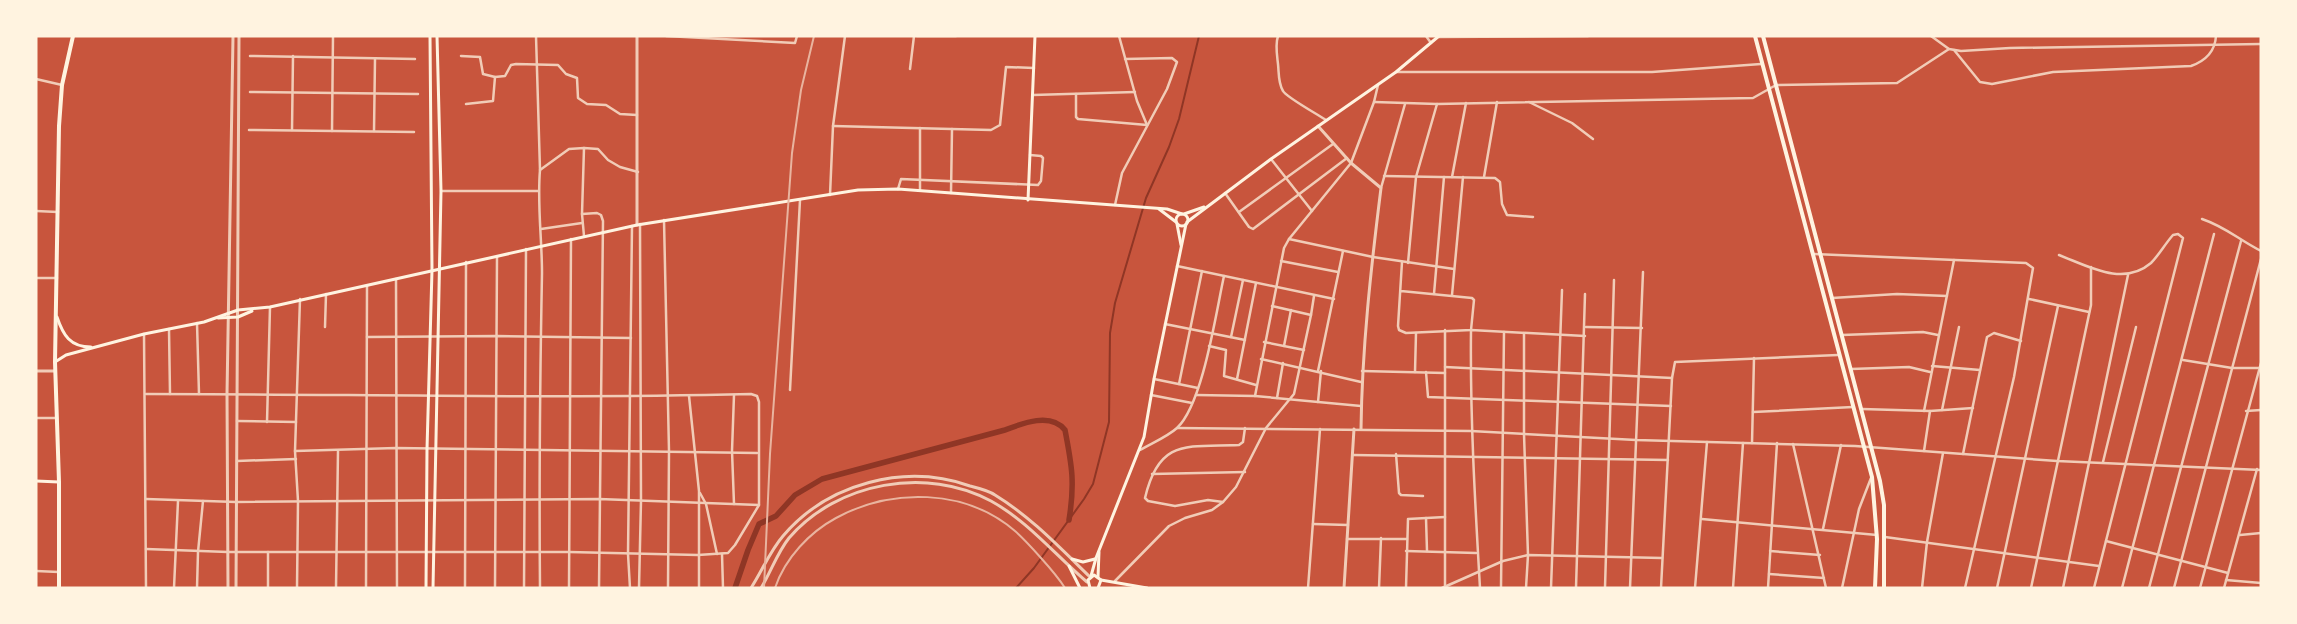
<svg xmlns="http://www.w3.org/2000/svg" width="2297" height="624" font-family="Arial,sans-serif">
<rect width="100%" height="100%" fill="#c8553d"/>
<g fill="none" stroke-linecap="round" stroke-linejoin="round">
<path stroke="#8f3625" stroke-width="2" d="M1016,588L1034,568L1084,499L1093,484L1109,422L1110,333L1115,303L1146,198L1169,147L1179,119L1199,36"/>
<path stroke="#8f3625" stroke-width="5.5" d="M735,588L748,550L759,524L776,516L795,495L822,479L1005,430C1023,423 1051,412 1065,430C1072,466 1075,483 1069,520"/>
<g stroke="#f1ccb7" stroke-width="2.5">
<path d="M536,36L540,170C537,204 542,238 542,273C540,378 539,483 540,588"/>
<path d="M666,36L795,43L797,36"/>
<path d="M917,36H956"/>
<path d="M1119,36L1137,101L1147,125"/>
<path d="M1278,36C1275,45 1277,55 1278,64C1279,73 1278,83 1283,91C1286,97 1317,114 1326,120"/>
<path d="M1426,36L1431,43"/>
<path d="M1931,36L1949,49L1961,51L2010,48L2261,44"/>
<path d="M1439,37L1588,36"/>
<path d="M1954,50L1980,82L1992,84L2053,72L2191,66C2205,61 2215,52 2216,36"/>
<path d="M250,56L415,59"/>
<path d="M461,56L480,57L483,74L495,77L505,76L511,65L516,64L558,65L566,74L577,78L578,98L587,104L606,105L620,114L637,115"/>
<path d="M910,69L914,36"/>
<path d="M1396,72H1652L1761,64"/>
<path d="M36,79L62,85"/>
<path d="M250,92L418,94"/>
<path d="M1076,94V117L1078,119L1147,125"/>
<path d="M1033,95L1135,92"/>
<path d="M1374,102L1437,104L1753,98L1776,85L1897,83L1949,49"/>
<path d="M1529,102L1572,123L1593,139"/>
<path d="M466,104L493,101L495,77"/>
<path d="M833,126L991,130L1000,125L1006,67L1034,68"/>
<path d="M249,130L414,132"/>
<path d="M292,130L293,56"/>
<path d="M332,131L333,36"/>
<path d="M374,131L375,59"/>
<path d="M1271,159L1312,211"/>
<path d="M540,170L569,149L584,148L598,149L608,160L620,167L638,172"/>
<path d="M1384,176L1495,178L1500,182L1502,204L1507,215L1533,217"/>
<path d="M1452,177L1466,103"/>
<path d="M1484,177L1497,102"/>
<path d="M1381,188L1405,104"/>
<path d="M898,189L901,179L1038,185L1041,181L1043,158L1041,156L1030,155"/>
<path d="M920,190V128"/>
<path d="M441,191H538"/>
<path d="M951,193L952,129"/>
<path d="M1225,193L1249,227L1253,229L1347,158"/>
<path d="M830,195L833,126L845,36"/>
<path d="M1115,205L1122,173L1167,89L1177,62L1172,58L1125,59"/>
<path d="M36,211L58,212"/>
<path d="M1239,212L1333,144"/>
<path d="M582,214L597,213L601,215L603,221L599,588"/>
<path d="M2202,219C2226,227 2239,240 2261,251"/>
<path d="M664,220L669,451L668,588"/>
<path d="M541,229L582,223"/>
<path d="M584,236L582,214L584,148"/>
<path d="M1289,239L1373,257L1454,269"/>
<path d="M1814,254L2026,263L2033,268L2014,377L1965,588"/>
<path d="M2059,255C2088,266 2123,287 2151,263C2159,255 2165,244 2173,235L2178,234L2183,238L2094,588"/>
<path d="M1281,261L1338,272"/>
<path d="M1408,263L1416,177L1437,104"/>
<path d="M1177,266L1334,299"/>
<path d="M36,278H57"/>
<path d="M396,279L397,588"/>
<path d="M1401,291L1472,298L1474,300L1471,330L1406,333L1399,330L1398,326L1402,262"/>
<path d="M1434,294L1444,177"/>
<path d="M1452,295L1463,177"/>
<path d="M1832,298L1897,294L1947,296"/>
<path d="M2029,299L2089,312"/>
<path d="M1311,315L1314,296"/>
<path d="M197,323L199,394"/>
<path d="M1165,324L1245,340"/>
<path d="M325,327L326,294"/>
<path d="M1586,327L1642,328"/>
<path d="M169,329L170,394"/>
<path d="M1445,330V588"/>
<path d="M1524,333V434L1528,555L1526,588"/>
<path d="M144,334L146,588"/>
<path d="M1842,335L1923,332L1938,335"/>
<path d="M367,337L497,336L631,338"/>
<path d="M1231,337L1243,280"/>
<path d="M1264,342L1304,350"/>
<path d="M1209,346L1226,350L1224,376L1256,385"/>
<path d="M1284,346L1291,310"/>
<path d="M1261,359L1361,382"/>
<path d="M2183,360L2232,368H2261"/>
<path d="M1932,366L1980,370"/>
<path d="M1445,367L1672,378"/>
<path d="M1851,369L1909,367L1930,372"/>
<path d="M1318,371L1343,251"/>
<path d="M1362,371L1445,373"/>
<path d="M1415,372L1416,333"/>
<path d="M1426,372L1428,397L1671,406"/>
<path d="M1154,379L1198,388"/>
<path d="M1237,379L1256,283"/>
<path d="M1179,384L1202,271"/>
<path d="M790,390L800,200"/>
<path d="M146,394C348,394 550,399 751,394L757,396L759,402V505L735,545L728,553L698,555L569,552H228L146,549"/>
<path d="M1151,395L1192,403"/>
<path d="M1196,395L1255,396L1361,406"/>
<path d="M689,396L699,491V588"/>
<path d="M1255,396L1284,248L1289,239L1351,163L1374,102L1378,85"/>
<path d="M1277,398L1283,363"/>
<path d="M1318,402L1321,371"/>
<path d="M1862,409L1930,411L1973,408"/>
<path d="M1942,410L1959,327"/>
<path d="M1924,411L1954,260"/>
<path d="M2246,411L2261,410"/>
<path d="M1753,412L1853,407"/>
<path d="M36,418H57"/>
<path d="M237,421L296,422"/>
<path d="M267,422L270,307"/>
<path d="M1177,428L1471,431L1636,440L1855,446L2057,461L2261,470"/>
<path d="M1752,443L1754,358"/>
<path d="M1793,444L1826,588"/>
<path d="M1140,450C1152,443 1167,437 1177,428C1203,404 1216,312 1224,276"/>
<path d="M295,451L396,448L757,453"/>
<path d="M1924,451L1930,411"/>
<path d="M1396,454L1399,493L1401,495L1423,496"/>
<path d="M1963,454L1987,337L1994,333L2021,341"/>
<path d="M1353,455L1668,460"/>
<path d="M237,461L296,459"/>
<path d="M2103,462L2136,327"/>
<path d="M1152,474L1245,472"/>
<path d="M700,493L706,504L717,554"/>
<path d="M146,499L236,502L599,499L759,505"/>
<path d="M1223,502L1208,500L1175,506L1148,501L1145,498C1159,438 1187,447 1239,445L1243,442L1245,428"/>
<path d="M734,504L732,451L734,395"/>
<path d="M1426,518L1427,551"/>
<path d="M1702,519L1877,535"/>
<path d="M1313,524L1348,525"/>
<path d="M1823,529L1841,445"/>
<path d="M2240,535L2261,533"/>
<path d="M1885,537L2099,566"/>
<path d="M1347,539H1407"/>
<path d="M2106,541L2228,573"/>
<path d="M1406,551L1476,553"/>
<path d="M1770,551L1820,555"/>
<path d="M722,554L723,588"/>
<path d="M36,571L59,572"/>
<path d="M1769,574L1824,578"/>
<path d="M2226,580L2261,583"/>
<path d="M1115,581L1169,526L1185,518L1212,510L1223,502L1236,487L1266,428L1294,394L1311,315L1272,306"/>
<path d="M174,588L178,501"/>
<path d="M197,588L198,552L203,501"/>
<path d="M268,588V552"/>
<path d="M297,588L298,501L295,451L300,299"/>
<path d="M336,588L338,451"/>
<path d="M366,588L367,286"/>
<path d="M465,588L466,262"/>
<path d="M495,588L497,257"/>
<path d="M524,588L526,249"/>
<path d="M569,588L571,239"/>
<path d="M630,588L628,554L632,226"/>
<path d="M639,588L641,501L640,224"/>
<path d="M1308,588L1320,429"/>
<path d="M1379,588L1381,538"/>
<path d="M1406,588L1408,519L1445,517"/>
<path d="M1442,588L1503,561L1528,555L1662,558"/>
<path d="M1480,588C1475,502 1470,416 1471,330L1585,336"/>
<path d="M1501,588L1504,332"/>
<path d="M1551,588L1562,290"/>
<path d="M1576,588L1585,294"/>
<path d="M1605,588L1614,280"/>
<path d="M1630,588L1643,272"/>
<path d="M1661,588L1672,378L1675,362L1838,355"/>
<path d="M1695,588L1707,442"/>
<path d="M1733,588L1743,443"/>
<path d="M1768,588L1777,443"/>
<path d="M1842,588L1859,509L1871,478"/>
<path d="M1922,588L1927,542L1943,453"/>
<path d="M1997,588L2058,306"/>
<path d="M2031,588L2091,305V267"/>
<path d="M2063,588L2128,275"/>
<path d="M2122,588L2214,234"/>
<path d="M2149,588L2241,241"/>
<path d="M2174,588L2261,259"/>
<path d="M2200,588L2261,363"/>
<path d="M2224,588L2257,469"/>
</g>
<g stroke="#f1ccb7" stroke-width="3">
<path d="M637,36V225"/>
<path d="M1318,126L1351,163L1381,188C1371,268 1362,348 1361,429"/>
<path d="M36,371H55"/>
<path d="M228,588L227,394L233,37"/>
<path d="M236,588L239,37"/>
<path d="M751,588C762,571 770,551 783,536C828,483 905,463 970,486C978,488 988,490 995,495C1031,517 1060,548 1090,577"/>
<path d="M761,588C771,572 777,553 789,538C837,482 927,466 991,501C1029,522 1055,555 1087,582"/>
<path d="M1344,588L1354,429"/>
</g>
<g stroke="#fff3e0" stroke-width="3">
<path d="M1028,200L1035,36"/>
<path d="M1159,209L1176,222"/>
<circle cx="1182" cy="220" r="6"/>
<path d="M1184,214L1204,207"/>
<path d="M1187,222L1271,159L1396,72L1439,36"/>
<path d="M1177,224L1181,245"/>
<path d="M57,317C63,335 70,347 91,347"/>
<path d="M218,318L238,317L252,311"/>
<path d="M55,362L66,355L144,334L204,322L238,310L270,307L637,225L858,190L898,189L1167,209L1182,214"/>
<path d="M36,481L59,482"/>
<path d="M1072,559L1083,562L1095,559"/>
<path d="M1069,566L1080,588"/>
<path d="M1091,576L1096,558L1144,437L1154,379L1186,224"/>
<path d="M1098,577L1099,552"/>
<path d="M1101,580L1147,588"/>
<path d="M426,588L427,449L432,270L430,36"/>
<path d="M433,588L441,191L437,36"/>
<path d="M1090,588L1088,580L1094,575L1101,580L1098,588"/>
</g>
<path stroke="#fff3e0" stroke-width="4" d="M59,588V482L55,362L59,126L62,85L73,36"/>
<g stroke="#fff3e0" stroke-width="4">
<path d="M1755,36L1872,477L1877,539L1875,588"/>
<path d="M1763,36L1880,481L1884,505V588"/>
</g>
<g stroke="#e9b49f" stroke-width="2">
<path d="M764,588L770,454L792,153L801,90L814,36"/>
<path d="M775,588C785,558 810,532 836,518C891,488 965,488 1015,531C1024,539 1033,549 1041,558C1050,568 1058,577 1065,588"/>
</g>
</g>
<rect width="2297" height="624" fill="none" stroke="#fff3e0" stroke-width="75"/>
</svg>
